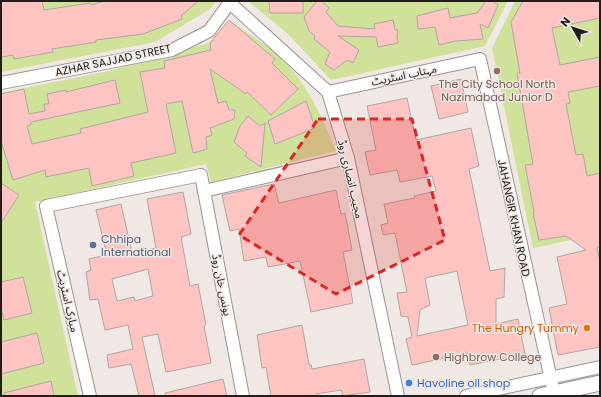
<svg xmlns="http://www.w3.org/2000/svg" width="601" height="397" viewBox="0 0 601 397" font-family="Poppins,'Noto Sans Arabic',sans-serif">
<rect width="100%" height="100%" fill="#f0e8e4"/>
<!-- green -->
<g fill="#d0e199">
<polygon points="1,1 216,1 210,9 155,42 1,72"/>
<polygon points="248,1 508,1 485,46 331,80 288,34"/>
<polygon points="515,1 600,1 600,234 533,248 492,48"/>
<path d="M229,20C245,32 270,46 283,60C308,86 323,118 336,151L211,182L206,164L35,202L78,396H1V93L108,71L209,43Z"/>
</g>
<!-- building -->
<g fill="#fec4c1" stroke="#afa6a6" fill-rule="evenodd">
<polygon points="1,1 42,1 44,10 90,3 91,5 105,1 198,1 181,16 182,19 143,34 96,40 96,42 52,49 53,52 14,59 13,55 1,57"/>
<polygon points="269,1 303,1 303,13 270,13"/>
<polygon points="317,1 321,1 329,8 326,12 338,26 375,29 374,24 393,20 395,30 398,30 397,37 398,43 378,47 376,37 338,36 359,50 353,63 347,60 334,70 325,64 330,52 314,39 315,36 309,31 304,17"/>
<polygon points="486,1 492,1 498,5 488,28 480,24 483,39 455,41 439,45 435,27 418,29 417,16 448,8 450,18 477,13"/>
<polygon points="523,1 600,1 600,18 552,28 560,65 600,57 600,86 568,92 570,103 566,104 576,155 583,154 587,176 600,173 600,247 597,247 600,261 600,347 558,355 549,308 567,304 557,257 586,250 566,236 539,240 533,213 534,212 525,165 533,164 517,73 520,73 511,22"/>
<polygon points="229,20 275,59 272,63 298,89 271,115 247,92 246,94 210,69 218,103 226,101 229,110 235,110 234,119 210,128 212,135 206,137 207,149 193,153 182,101 166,104 176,153 131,163 134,176 92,186 89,168 46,177 45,170 13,180 1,141 1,94 24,89 29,114 45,111 44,104 49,104 47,94 66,90 66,92 115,80 120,103 31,122 31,125 27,126 32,144 81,133 80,129 148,112 140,72 165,68 164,61 211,50 210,43"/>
<polygon points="461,79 468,112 439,119 431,86"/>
<path d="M407,98L416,140L471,128L479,166L469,169L490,271L505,268L504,297L496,299V324L518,319L525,354L470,365L468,353L412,365L406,339L412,337L408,317L401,316L397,293L407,292L395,233L383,235L381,225L388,223L384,204L415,198L414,196L436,191L432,176L400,182L397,170L370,175L365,152L376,150L367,106ZM457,271L468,325L417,336L420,310L430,305L425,278Z"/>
<polygon points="306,101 315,128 275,144 268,121"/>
<polygon points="248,116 260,126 265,123 261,167 245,156 247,153 234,142 240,126"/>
<polygon points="1,183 19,195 1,223"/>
<polygon points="274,184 279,203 336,190 341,214 345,213 352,250 343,252 353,303 311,312 300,261 268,267 266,257 244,261 239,229 230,231 222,195"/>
<path d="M183,192L191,234L181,237L190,286L198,284L206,325L204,326L211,363L166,372L158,334L142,337L155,396H139L131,364L109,368L107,355L133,349L128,325L105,330L98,299L90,300L86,272L91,270L89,259L107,255L96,210L121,204L132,253L156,248L147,199ZM148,269L153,296L135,301L134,297L117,301L112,279Z"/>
<polygon points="23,277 32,313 4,320 1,308 1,282"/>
<polygon points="302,325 309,365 311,365 312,369 364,359 370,392 343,396 341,390 316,394 316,396 271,396 266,367 262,368 257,335"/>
<polygon points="37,333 44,363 1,374 1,342"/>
<polygon points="223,379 227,396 166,396 165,393"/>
<polygon points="51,381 54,396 5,396 4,393"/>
</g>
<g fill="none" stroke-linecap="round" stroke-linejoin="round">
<!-- minor casing -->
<g stroke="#9a938f" stroke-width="14">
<g id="minor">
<polyline points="230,3 328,92 348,158 398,396"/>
<polyline points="1,83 172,50 209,31 231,1"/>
<polyline points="328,92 480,59 554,393"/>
<polyline points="204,191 348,158"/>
<polyline points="90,396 46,206 201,175 243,396"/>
<polyline points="466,396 600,367"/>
</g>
</g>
<!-- major casing -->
<g stroke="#9a938f" stroke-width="17">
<polyline id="major" points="540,396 600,383"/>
</g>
<!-- minor -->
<use href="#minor" stroke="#fff" stroke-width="12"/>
<!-- major -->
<use href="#major" stroke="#fff" stroke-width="15"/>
</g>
<!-- marked area -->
<path fill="#d62828" fill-opacity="0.2" stroke="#d62828" stroke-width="3" stroke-dasharray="8 5" stroke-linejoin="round" d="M318,119H412L445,240L336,294L239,235Z"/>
<!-- markers -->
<g fill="#8d6e63" stroke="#f0e8e4" stroke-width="1.5">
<circle cx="497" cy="71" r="4"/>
<circle cx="436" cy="357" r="4"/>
</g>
<circle fill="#5c6f8a" stroke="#f0e8e4" stroke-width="1.5" cx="93" cy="245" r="4"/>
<circle fill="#e8710a" stroke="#f0e8e4" stroke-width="1.5" cx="587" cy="328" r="4"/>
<circle fill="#3f7fe0" stroke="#f0e8e4" stroke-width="1.5" cx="409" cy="383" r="4"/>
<g text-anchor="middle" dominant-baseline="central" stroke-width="3" stroke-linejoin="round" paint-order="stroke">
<!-- street labels -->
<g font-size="11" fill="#201d1c" stroke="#f0e8e4">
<text transform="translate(113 60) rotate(-12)">AZHAR SAJJAD STREET</text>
<text transform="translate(404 75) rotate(-12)">مہتاب اسٹریٹ</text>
<text transform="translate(351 179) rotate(77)">مجیب انصاری روڈ</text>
<text transform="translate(514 218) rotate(78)">JAHANGIR KHAN ROAD</text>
<text transform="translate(222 285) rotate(79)">یونس خان روڈ</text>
<text transform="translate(68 301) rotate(77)">مبارک اسٹریٹ</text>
</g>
<!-- education labels -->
<g font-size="11" fill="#785e54" stroke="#f0e8e4">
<text x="497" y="84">The City School North<tspan x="497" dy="13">Nazimabad Junior D</tspan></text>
<text x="444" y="357" text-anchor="start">Highbrow College</text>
</g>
<!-- service labels -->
<g font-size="11" fill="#4e5e75" stroke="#f0e8e4" text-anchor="start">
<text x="101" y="239">Chhipa<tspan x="101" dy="13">International</tspan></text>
</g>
<!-- food labels -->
<g font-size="11" fill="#c56008" stroke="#f0e8e4" text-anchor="end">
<text x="579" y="328">The Hungry Tummy</text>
</g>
<!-- shop labels -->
<g font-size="11" fill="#366cbe" stroke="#f0e8e4" text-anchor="start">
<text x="417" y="383">Havoline oil shop</text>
</g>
</g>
<!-- border -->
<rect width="601" height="397" fill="none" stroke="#201d1c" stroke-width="4"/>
<!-- north arrow -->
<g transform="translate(573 28) rotate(309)" stroke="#f0e8e4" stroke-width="3" paint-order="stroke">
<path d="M0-3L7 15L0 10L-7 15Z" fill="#201d1c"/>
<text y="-6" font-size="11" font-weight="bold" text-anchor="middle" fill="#201d1c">N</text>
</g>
</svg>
